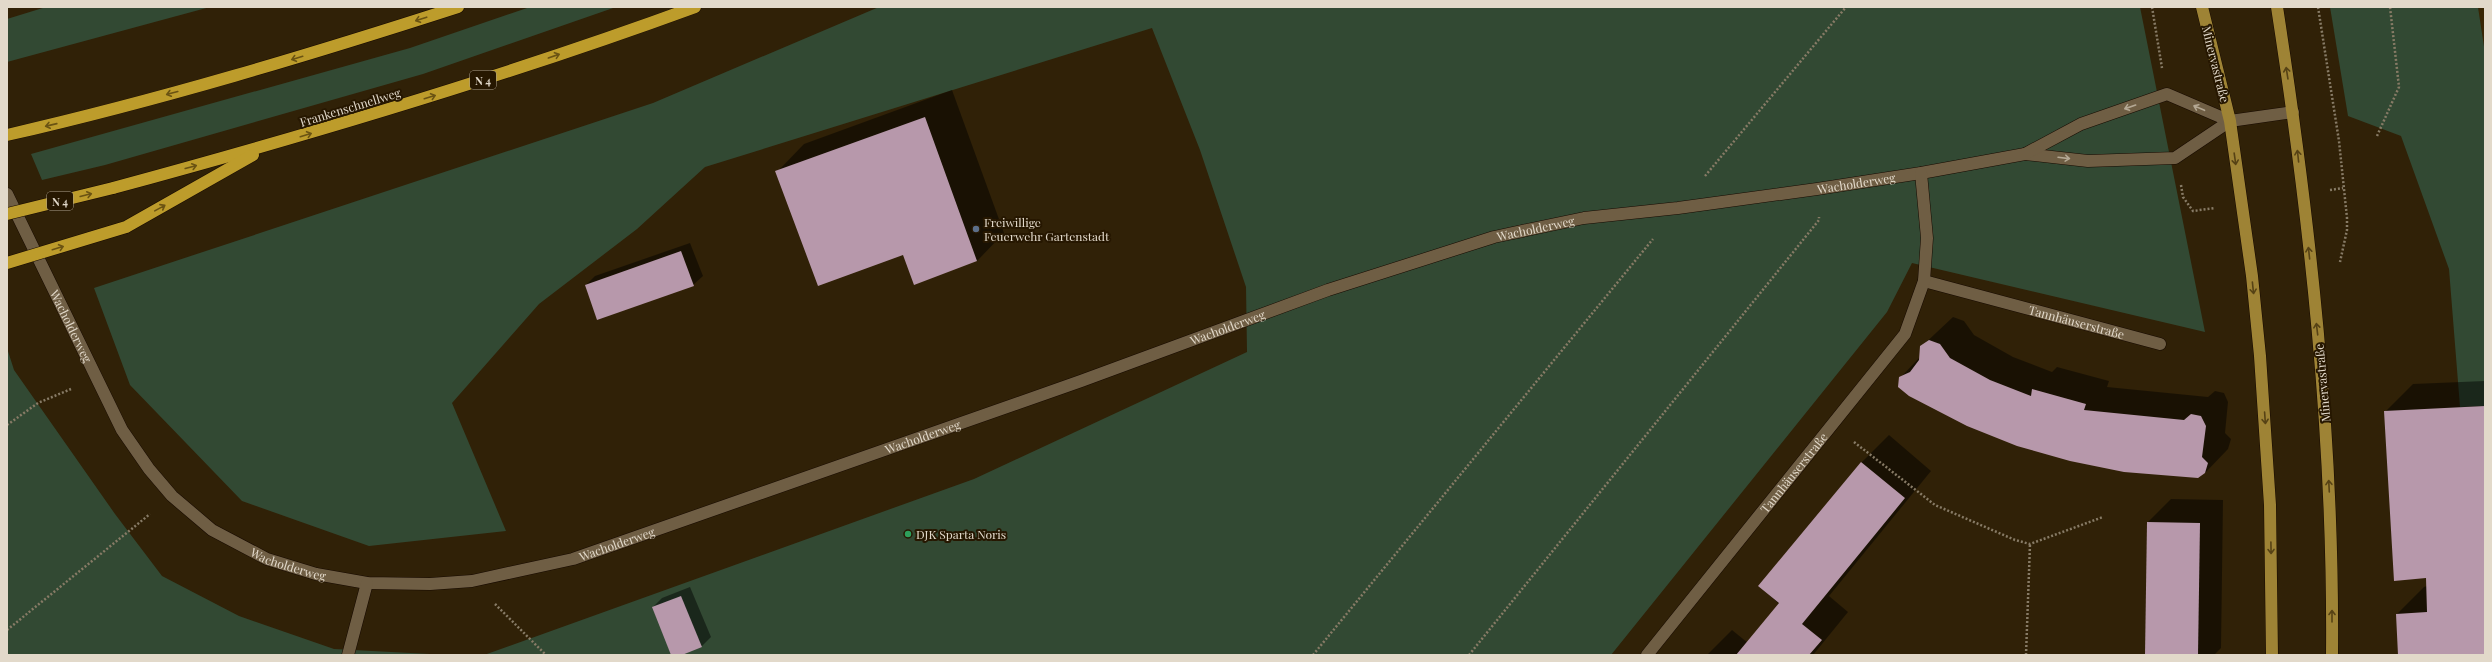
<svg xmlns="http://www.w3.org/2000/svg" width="2492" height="662" viewBox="0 0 2492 662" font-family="'Playfair Display',serif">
<rect width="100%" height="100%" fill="#302107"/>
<!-- built -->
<polygon fill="#392604" points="2478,7 2485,7 2485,53"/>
<!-- green -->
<g fill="#324933">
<polygon points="46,7 210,7 7,62 7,19"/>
<polygon points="530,7 616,7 423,74 105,165 42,180 31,154 410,48"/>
<polygon points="879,7 2140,7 2205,332 1912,263 1887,312 1611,655 484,655 974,479 1247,352 1246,287 1200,150 1152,28 705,167 637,229 539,304 452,403 506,531 369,546 242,501 130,385 94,288 653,103"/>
<polygon points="2330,7 2478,7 2485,53 2485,406 2460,407 2449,269 2401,136 2348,116"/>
<polygon points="7,348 14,370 115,514 162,576 239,616 334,649 449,655 7,655"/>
</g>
<!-- shadow -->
<g fill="#0007">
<polygon points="952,90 1004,233 977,261 903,254 777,172 804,144"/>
<polygon points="690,243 703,276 693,285 586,285 595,276"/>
<polygon points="1953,317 1964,321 1974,335 2013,357 2052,372 2057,367 2109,381 2107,387 2208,397 2215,391 2224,393 2228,402 2225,433 2231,439 2228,449 2205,473 1900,378 1920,357 1921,347"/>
<polygon points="2485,381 2485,655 2399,655 2397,614 2424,587 2427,586 2427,577 2385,412 2413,384"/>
<polygon points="1889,435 1931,471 1829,596 1848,612 1813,655 1707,655 1732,630 1748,643 1779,604 1760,586 1861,463"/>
<polygon points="2171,499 2223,500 2221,648 2214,655 2146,655 2148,522"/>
<polygon points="690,587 711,637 702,646 680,655 672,655 653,607 662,598"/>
</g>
<!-- building -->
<g fill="#b798ab">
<polygon points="925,117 977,261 914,285 903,255 818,286 775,171"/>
<polygon points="681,251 694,286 597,320 585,285"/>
<polygon points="1929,340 1940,344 1950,358 1990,380 2031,396 2032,389 2086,404 2084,410 2184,420 2191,414 2201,416 2206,426 2202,457 2208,463 2205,473 2198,478 2124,472 2070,461 2017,446 1967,426 1909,396 1898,387 1899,377 1910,372 1919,360 1920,346"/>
<polygon points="2485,406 2485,655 2398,655 2396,614 2427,612 2426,578 2394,581 2384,411"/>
<polygon points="1861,462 1905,498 1802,624 1822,640 1809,655 1736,655 1779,603 1758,586"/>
<polygon points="2147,522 2200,523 2198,655 2145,655"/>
<polygon points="681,596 702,647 682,655 671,655 652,607"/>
</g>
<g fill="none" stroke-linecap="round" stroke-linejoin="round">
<!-- minor casing -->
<g stroke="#170a00" stroke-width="13">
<g id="minor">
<polyline points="2025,154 2088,161 2175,158 2230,121 2293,112"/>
<path id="s1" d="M7,194L122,430L149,469L172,496L212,530L267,559L316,574L367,583L430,584L472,581L573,559L1081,381L1328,290L1494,237L1584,218L1678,208L1817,189L1921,173L2025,154L2081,124L2167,94L2230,121"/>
<path id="s2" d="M1924,281L2160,344"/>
<polyline points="348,655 367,583"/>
<path id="s3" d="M1647,655L1905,334L1924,281L1927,238L1921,173"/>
</g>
</g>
<!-- major casing -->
<g stroke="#170a00" stroke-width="13">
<g id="major">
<polyline points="2202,7 2230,121 2252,276 2260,356 2270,505 2272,655"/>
<path d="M2277,7C2310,221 2334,438 2332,655"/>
</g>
</g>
<!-- highway casing -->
<g stroke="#170a00" stroke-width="13">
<g id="highway">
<path d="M7,135C160,100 309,55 458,7"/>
<path d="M113,188C309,135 504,77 695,7"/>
<polyline points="126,227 253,155"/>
</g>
</g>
<!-- path -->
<g stroke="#877b66" stroke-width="2.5" stroke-dasharray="2 2" stroke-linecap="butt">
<polyline points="2152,7 2162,68"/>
<polyline points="2318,7 2339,141 2347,218 2347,230 2340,262"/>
<polyline points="2377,136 2399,87 2390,7"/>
<polyline points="1705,176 1846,7"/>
<polyline points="2181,185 2183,197 2193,211 2215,208"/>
<polyline points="2330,190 2343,188"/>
<polyline points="7,425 38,403 71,389"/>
<polyline points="1854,442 1935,505 2015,540 2030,544 2103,517"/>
<polyline points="495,604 546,655"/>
<polyline points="7,630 150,514"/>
<polyline points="1313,655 1653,239"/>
<polyline points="1469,655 1819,220 1819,217"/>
<polyline points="2026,655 2030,544"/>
</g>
<!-- minor -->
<use href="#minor" stroke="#6f5e44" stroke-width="12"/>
<!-- major -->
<use href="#major" stroke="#9e8335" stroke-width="12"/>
<!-- highway -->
<use href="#highway" stroke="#bd9c2b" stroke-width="12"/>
<!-- highway-bridge casing -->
<g stroke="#170a00" stroke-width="13" stroke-linecap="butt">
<g id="highway-bridge">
<polyline points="7,214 113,188"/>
<polyline points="7,263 126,227"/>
</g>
</g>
<!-- highway-bridge -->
<use href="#highway-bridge" stroke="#bd9c2b" stroke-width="12"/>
</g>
<!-- one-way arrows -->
<defs><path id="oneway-shaft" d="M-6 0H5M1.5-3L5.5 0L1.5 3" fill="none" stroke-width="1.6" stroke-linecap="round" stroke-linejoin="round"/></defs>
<g stroke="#6a5313">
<use href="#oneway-shaft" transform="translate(421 19) rotate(162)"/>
<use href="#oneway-shaft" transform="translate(554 56) rotate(-19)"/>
<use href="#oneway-shaft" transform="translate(297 58) rotate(163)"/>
<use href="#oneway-shaft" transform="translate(172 93) rotate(165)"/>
<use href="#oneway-shaft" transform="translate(430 97) rotate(-17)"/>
<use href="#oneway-shaft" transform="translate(51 125) rotate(167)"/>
<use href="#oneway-shaft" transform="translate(306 135) rotate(-17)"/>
<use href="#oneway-shaft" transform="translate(191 167) rotate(-15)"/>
<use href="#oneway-shaft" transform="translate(86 195) rotate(-14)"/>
<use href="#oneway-shaft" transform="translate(160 208) rotate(-29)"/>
<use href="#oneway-shaft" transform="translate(58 248) rotate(-17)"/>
</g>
<g stroke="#564215">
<use href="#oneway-shaft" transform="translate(2287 73) rotate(-99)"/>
<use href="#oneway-shaft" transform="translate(2298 156) rotate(-96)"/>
<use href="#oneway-shaft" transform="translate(2235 159) rotate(82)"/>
<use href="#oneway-shaft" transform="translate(2309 253) rotate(-96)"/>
<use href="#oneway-shaft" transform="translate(2253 288) rotate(84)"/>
<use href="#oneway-shaft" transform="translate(2317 329) rotate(-97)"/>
<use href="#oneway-shaft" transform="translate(2265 418) rotate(86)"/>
<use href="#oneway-shaft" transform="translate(2329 486) rotate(-93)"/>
<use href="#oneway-shaft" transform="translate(2271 548) rotate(89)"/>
<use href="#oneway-shaft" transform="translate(2332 616) rotate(-90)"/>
</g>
<g stroke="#b4a894">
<use href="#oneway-shaft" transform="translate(2130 107) rotate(161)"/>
<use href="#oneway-shaft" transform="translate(2199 108) rotate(-157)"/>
<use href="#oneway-shaft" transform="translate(2064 158) rotate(7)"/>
</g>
<!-- markers -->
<circle fill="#5c6f8a" stroke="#261700" stroke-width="1.5" cx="976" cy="229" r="4"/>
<circle fill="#2e9e5b" stroke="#261700" stroke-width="1.5" cx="908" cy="534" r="4"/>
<g text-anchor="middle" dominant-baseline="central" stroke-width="4" stroke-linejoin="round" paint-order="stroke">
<!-- shield labels -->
<g fill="#261700" stroke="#aa9f8d" stroke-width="1">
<rect x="470" y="71" width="26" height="18" rx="3"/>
<rect x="47" y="192" width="26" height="18" rx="3"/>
</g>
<g font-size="11" font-weight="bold" fill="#e2d9ca">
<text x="483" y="80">N 4</text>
<text x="60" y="201">N 4</text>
</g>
<!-- street labels -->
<g font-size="12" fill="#e2d9ca" stroke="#261700">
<text transform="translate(2216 64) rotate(76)">Minervastraße</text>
<text transform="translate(350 107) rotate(-17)">Frankenschnellweg</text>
<text stroke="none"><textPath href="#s1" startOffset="2114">Wacholderweg</textPath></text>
<text stroke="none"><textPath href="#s1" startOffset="1790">Wacholderweg</textPath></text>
<text stroke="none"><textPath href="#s2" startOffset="158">Tannhäuserstraße</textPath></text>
<text stroke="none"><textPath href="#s1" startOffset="147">Wacholderweg</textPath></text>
<text stroke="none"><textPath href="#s1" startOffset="1466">Wacholderweg</textPath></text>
<text transform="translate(2322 383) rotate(-95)">Minervastraße</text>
<text stroke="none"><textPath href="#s1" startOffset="1142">Wacholderweg</textPath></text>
<text stroke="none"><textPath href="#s3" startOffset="234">Tannhäuserstraße</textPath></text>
<text stroke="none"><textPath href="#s1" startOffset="818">Wacholderweg</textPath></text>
<text stroke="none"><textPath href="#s1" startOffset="482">Wacholderweg</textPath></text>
</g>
<!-- poi labels -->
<g font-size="12" fill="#e2d9ca" stroke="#261700" text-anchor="start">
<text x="984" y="222">Freiwillige<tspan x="984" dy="14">Feuerwehr Gartenstadt</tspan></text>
<text x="916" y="534">DJK Sparta Noris</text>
</g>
</g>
<!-- border -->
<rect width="2492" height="662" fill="none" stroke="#e2d9ca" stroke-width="16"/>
</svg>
